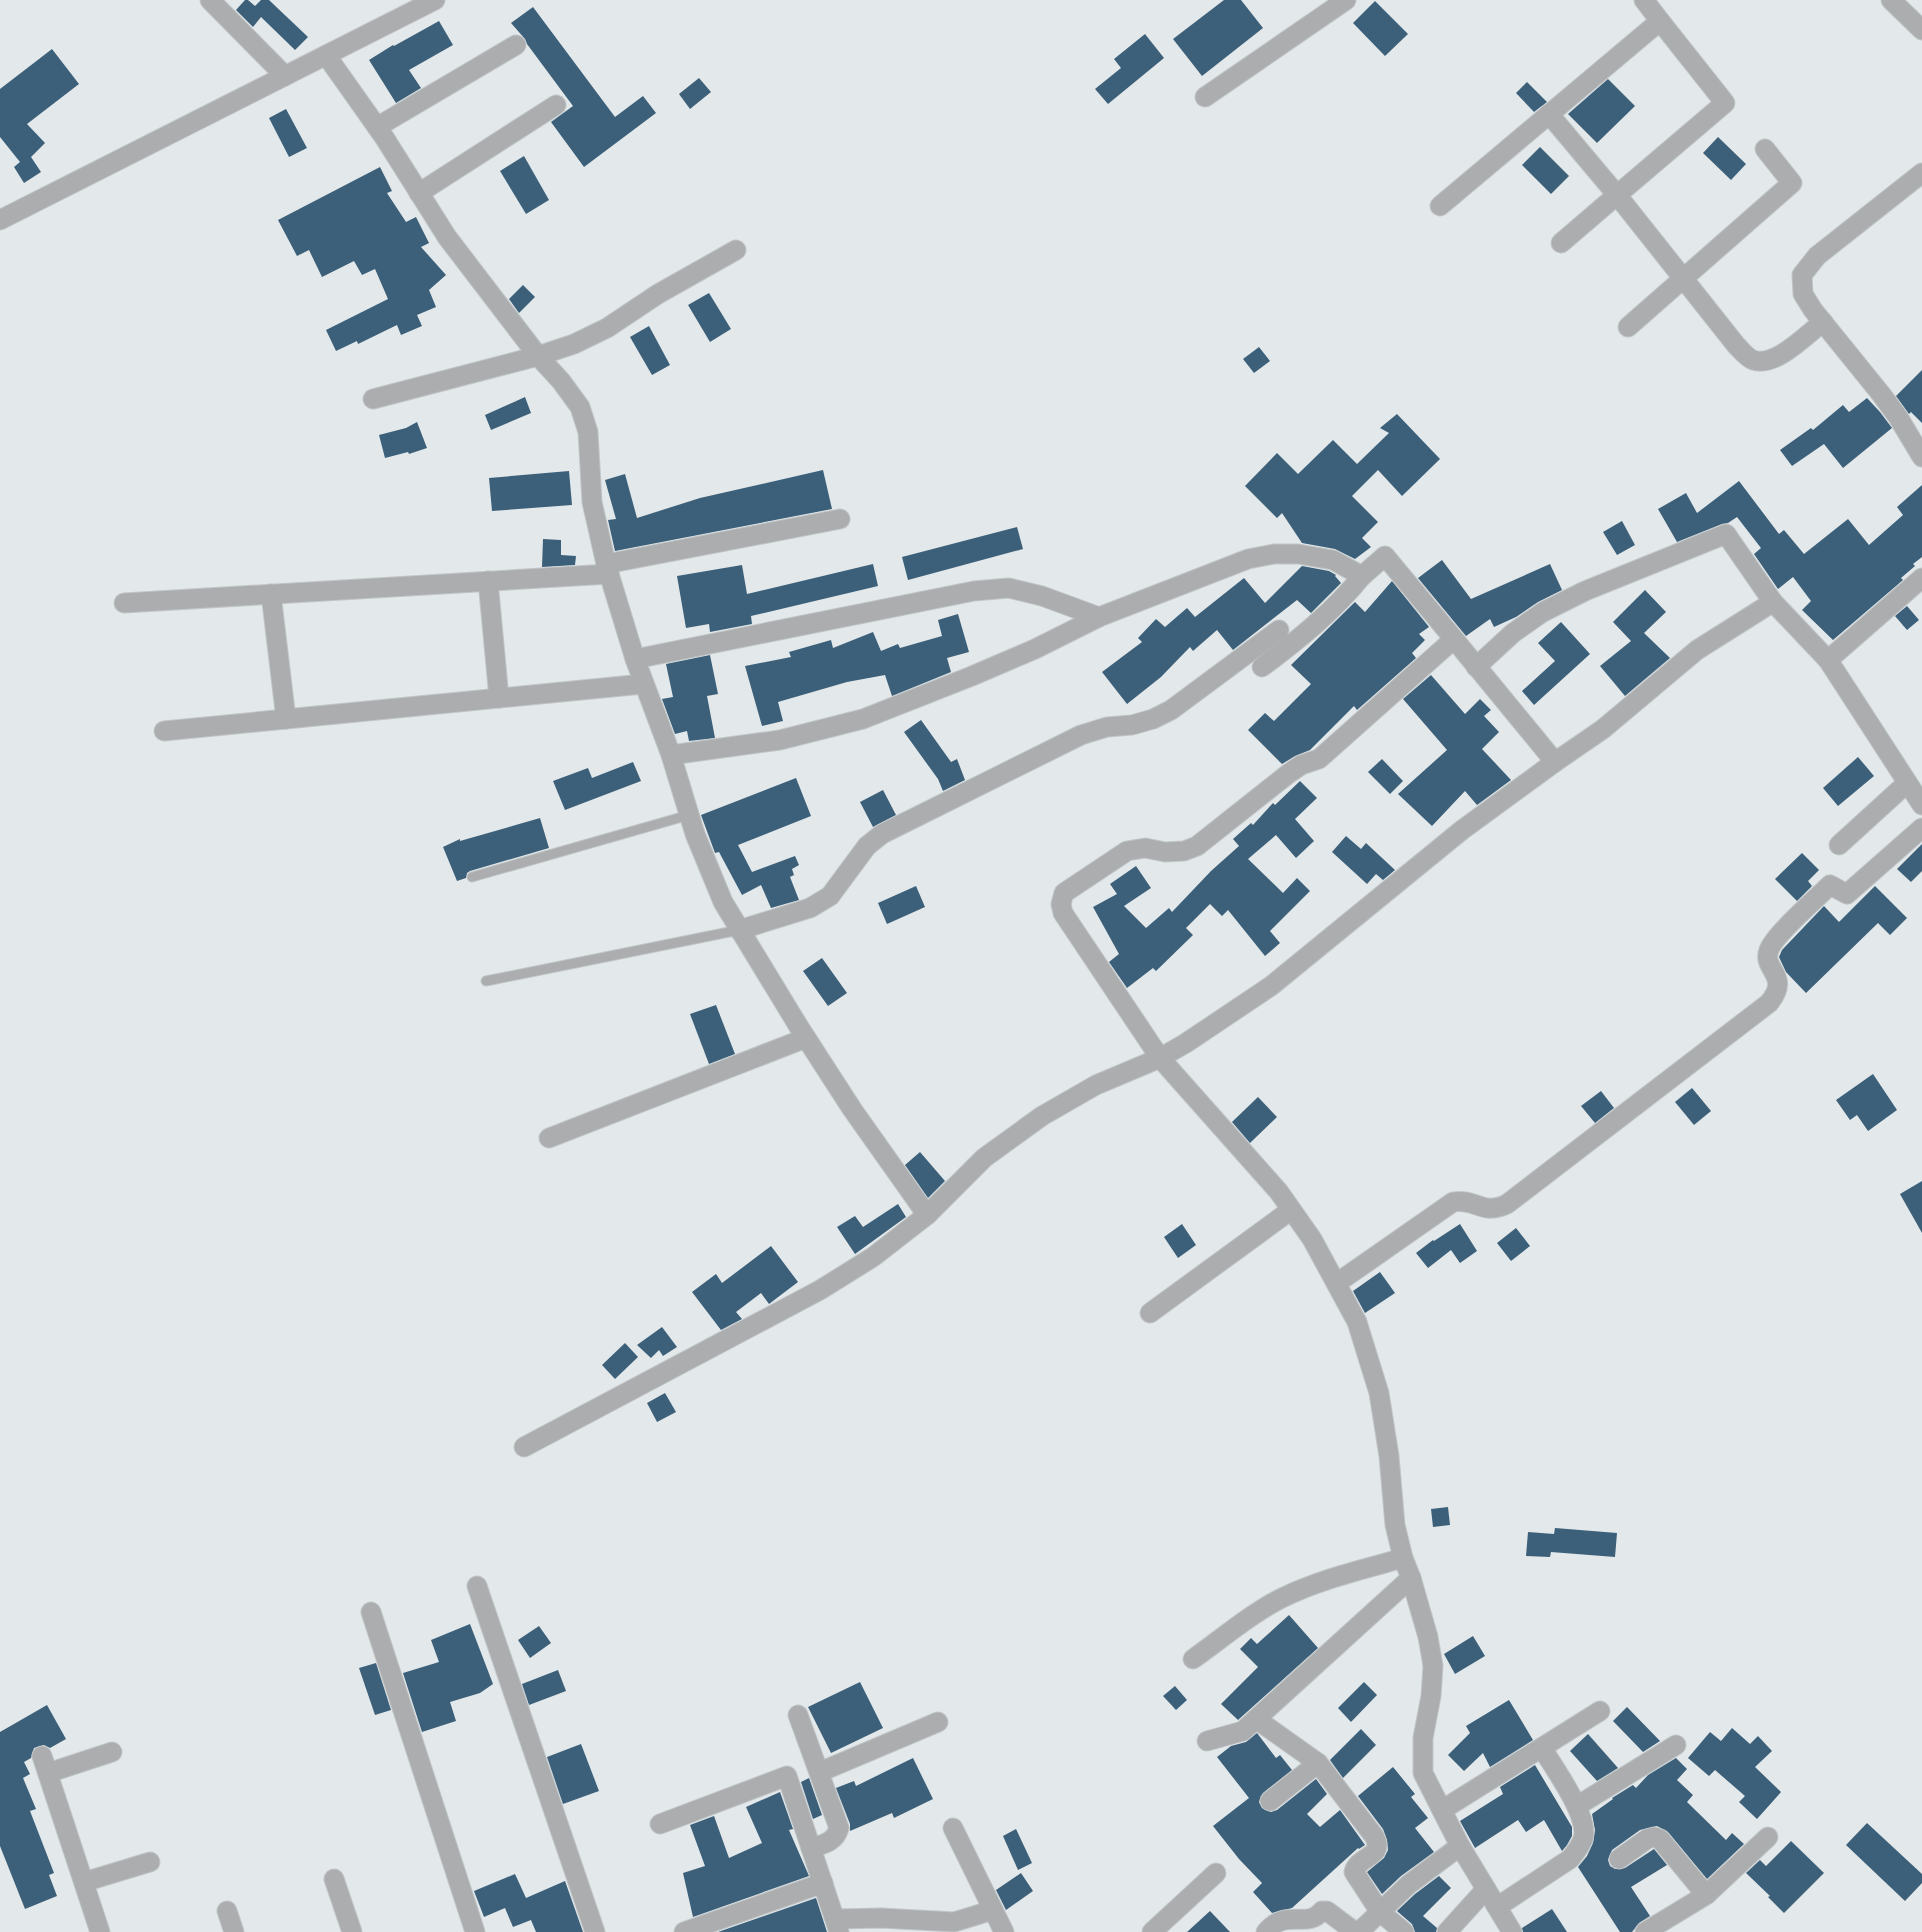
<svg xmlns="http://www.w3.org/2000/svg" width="1922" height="1932" viewBox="0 0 1922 1932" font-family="'PT Sans Narrow',sans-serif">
<rect width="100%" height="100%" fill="#e3e8eb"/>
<!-- building -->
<g fill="#3c6079">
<polygon points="245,0 248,0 255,6 261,0 269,0 308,37 295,50 261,17 253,27 236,10"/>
<polygon points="1224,0 1241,0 1263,28 1202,76 1173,39"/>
<polygon points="1375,1 1408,34 1385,56 1353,23"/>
<polygon points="533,7 615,117 643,96 656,113 584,167 551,122 573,106 527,44 525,39 511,23"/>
<polygon points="439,21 453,45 409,70 421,88 396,103 369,60 393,45 394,46"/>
<polygon points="1145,34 1164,58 1108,104 1095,89 1121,68 1114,59"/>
<polygon points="52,49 79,84 27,124 45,143 31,157 41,172 24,183 14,167 20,162 0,137 0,89"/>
<polygon points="699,78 711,92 690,109 679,94"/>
<polygon points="1608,79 1635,106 1597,143 1568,114"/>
<polygon points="1527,82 1547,102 1534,112 1516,93"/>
<polygon points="286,109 307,148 289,157 269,118"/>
<polygon points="1718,137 1746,164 1731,180 1703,153"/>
<polygon points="1540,147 1569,176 1551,194 1522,165"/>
<polygon points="524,156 549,200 526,214 500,171"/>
<polygon points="380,167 392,191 387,193 406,222 416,217 429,243 421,247 446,275 429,290 436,307 417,315 422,326 401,335 397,325 358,344 357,341 336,351 326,330 388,299 375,269 362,275 354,261 322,277 309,250 297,256 278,220"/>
<polygon points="523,285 535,297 519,313 509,299"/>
<polygon points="709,293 731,329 710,342 688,305"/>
<polygon points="649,326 670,365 652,375 630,337"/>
<polygon points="1259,347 1270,361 1254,373 1243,359"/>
<polygon points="1922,370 1922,423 1911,412 1909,414 1896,396"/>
<polygon points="525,397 531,413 491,430 485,415"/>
<polygon points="1867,398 1880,412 1892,428 1843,468 1824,444 1792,466 1780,450 1811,428 1813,430 1843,405 1849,412"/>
<polygon points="1397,414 1440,459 1402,496 1378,470 1352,496 1378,522 1362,538 1371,547 1355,559 1335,549 1302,543 1282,513 1277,518 1245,486 1277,453 1298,474 1333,440 1357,464 1389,433 1380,428"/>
<polygon points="417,422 427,448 409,454 408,452 385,458 379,435 406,428"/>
<polygon points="823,470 832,509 615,551 608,520 616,519 605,480 625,474 637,518 700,498"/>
<polygon points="569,471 572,505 492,511 489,478"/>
<polygon points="1739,481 1779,534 1784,530 1804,554 1848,519 1869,545 1903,515 1897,507 1922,485 1922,557 1913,564 1915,566 1901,578 1903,580 1833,640 1802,610 1811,601 1793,577 1778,589 1754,554 1761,548 1737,517 1728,523 1722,524 1677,542 1658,509 1686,493 1697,513"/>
<polygon points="1622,521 1635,545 1617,555 1603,532"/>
<polygon points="1017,527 1023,549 908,580 902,557"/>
<polygon points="543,539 561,540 561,555 576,556 575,565 542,567"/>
<polygon points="1442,560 1471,599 1550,564 1562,590 1538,602 1516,617 1494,627 1490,619 1466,636 1418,578"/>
<polygon points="873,564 878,586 751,616 752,624 710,632 709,624 686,628 677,576 742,565 747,594"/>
<polygon points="1302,566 1329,571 1336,575 1335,576 1341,583 1311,613 1297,600 1233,650 1217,630 1193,651 1190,647 1161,677 1127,704 1102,672 1142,642 1138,638 1156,619 1165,627 1187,608 1195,617 1244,578 1265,603"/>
<polygon points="1392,581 1429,627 1419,634 1425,640 1412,653 1416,658 1357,710 1354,706 1310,750 1295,756 1282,764 1248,730 1265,713 1274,721 1311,684 1291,665 1355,602 1365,612"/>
<polygon points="1645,590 1666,612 1644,633 1670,658 1625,696 1600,666 1631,641 1613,622"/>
<polygon points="1907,606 1919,620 1907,630 1895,616"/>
<polygon points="958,614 969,652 947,658 951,672 892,696 885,675 847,682 778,702 783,721 762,726 745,666 791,657 789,652 831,640 833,648 873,632 881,651 898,644 900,648 942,636 938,620"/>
<polygon points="1561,622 1590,654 1534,705 1522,691 1555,661 1538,643"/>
<polygon points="710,655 718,694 707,696 715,738 689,741 687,731 675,734 662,699 673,697 666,664"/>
<polygon points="1431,675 1465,714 1480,699 1491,710 1484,716 1499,732 1482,749 1511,780 1477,805 1465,791 1432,826 1398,794 1447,750 1403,699"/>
<polygon points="921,720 951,762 957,759 965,780 943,791 938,779 904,732"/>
<polygon points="1858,757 1874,776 1838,806 1823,788"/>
<polygon points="1382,759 1403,781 1390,794 1368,772"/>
<polygon points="633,762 641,781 565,810 553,781 588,768 592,778"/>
<polygon points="796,778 811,816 738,845 752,872 795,856 799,865 792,869 794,875 790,877 799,900 771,908 761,885 742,895 719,852 715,853 701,815"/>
<polygon points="1300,781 1317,798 1295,819 1314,841 1296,858 1276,835 1248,859 1283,893 1297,878 1310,891 1270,931 1280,943 1265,956 1228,910 1222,916 1210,904 1186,928 1193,935 1156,971 1153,968 1127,988 1109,962 1119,954 1093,907 1117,894 1110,884 1136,866 1151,888 1124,906 1146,928 1169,908 1172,912 1211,871 1239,846 1233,839 1251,823 1253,825 1273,803 1275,805"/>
<polygon points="883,790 896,815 873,827 860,802"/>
<polygon points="540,818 549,848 470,871 467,873 466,878 457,881 443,847 460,839 460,841"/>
<polygon points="1346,836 1361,849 1366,843 1395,870 1383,880 1376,874 1367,884 1332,852"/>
<polygon points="1922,844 1922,871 1911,882 1897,869"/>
<polygon points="1802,853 1819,870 1808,881 1812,886 1797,901 1775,879"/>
<polygon points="916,886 925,907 887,924 878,903"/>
<polygon points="1875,886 1907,918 1890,935 1878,923 1806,993 1786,972 1779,957 1782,950 1824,906 1839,922"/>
<polygon points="822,958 847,993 828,1006 803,971"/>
<polygon points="716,1005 735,1054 709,1064 690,1014"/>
<polygon points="1873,1074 1897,1110 1868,1131 1857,1115 1850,1120 1836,1100"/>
<polygon points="1692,1088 1711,1111 1694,1125 1675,1102"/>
<polygon points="1601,1091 1614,1108 1595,1123 1581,1106"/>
<polygon points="1258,1097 1277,1117 1250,1143 1232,1122"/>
<polygon points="920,1152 945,1181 928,1198 905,1165"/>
<polygon points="1922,1181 1922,1233 1900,1194"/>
<polygon points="898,1204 906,1217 855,1254 837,1227 855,1216 863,1227"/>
<polygon points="1182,1224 1196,1245 1178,1258 1164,1237"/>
<polygon points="1460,1224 1477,1251 1460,1263 1451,1250 1428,1268 1416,1253 1433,1240 1434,1241"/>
<polygon points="1516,1228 1530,1246 1511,1261 1497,1243"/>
<polygon points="771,1246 798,1282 769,1304 761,1293 736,1312 742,1319 721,1330 692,1292 716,1274 722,1283"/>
<polygon points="1380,1272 1395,1293 1365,1313 1353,1291"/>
<polygon points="662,1327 677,1347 663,1356 659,1350 651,1358 637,1345"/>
<polygon points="625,1343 638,1357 615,1379 602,1365"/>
<polygon points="665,1393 676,1412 657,1422 647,1403"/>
<polygon points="1448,1507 1450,1525 1433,1527 1431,1509"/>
<polygon points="1555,1528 1617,1533 1615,1557 1551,1552 1550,1557 1526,1556 1528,1532 1554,1534"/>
<polygon points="1289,1615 1318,1648 1238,1720 1221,1704 1258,1667 1240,1649 1251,1638 1257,1644"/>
<polygon points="470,1624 493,1684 480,1693 450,1702 456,1721 422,1732 403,1673 439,1662 431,1640"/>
<polygon points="539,1626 551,1643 530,1658 518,1640"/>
<polygon points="1473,1636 1485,1656 1455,1674 1444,1654"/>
<polygon points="376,1663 391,1710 375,1715 359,1668"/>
<polygon points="558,1670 566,1691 529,1705 522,1684"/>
<polygon points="860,1682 883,1728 831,1753 808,1707"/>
<polygon points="1364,1682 1377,1695 1351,1722 1338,1708"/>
<polygon points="1175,1686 1187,1700 1176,1710 1163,1696"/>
<polygon points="1509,1700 1533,1740 1490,1767 1483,1753 1464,1771 1448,1755 1470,1733 1466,1726"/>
<polygon points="47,1705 66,1739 50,1748 44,1745 34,1748 31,1758 24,1762 30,1774 23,1778 36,1809 30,1811 54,1873 49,1875 57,1896 25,1909 0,1846 0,1732"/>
<polygon points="1627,1707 1660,1741 1643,1752 1613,1721"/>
<polygon points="1732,1728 1750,1744 1758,1736 1772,1751 1755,1767 1781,1792 1757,1819 1739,1802 1745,1796 1715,1770 1709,1776 1688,1758 1710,1732 1721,1741"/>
<polygon points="1361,1729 1376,1745 1343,1778 1330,1760"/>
<polygon points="1257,1733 1276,1758 1280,1755 1292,1770 1263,1793 1259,1802 1262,1808 1271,1812 1277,1810 1316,1779 1327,1794 1307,1814 1320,1827 1340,1810 1365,1845 1359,1849 1358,1848 1292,1908 1272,1913 1253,1892 1262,1883 1239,1859 1213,1826 1249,1798 1217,1757 1231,1746 1246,1742"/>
<polygon points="1588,1734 1618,1768 1597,1781 1570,1751"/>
<polygon points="581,1744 599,1791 563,1804 547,1757"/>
<polygon points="913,1758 933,1799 894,1818 892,1813 850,1831 850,1824 836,1788 854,1781 856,1786"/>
<polygon points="1676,1758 1687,1769 1677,1780 1693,1795 1687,1802 1726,1840 1732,1833 1744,1844 1707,1879 1668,1832 1657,1826 1640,1830 1612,1850 1608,1860 1610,1866 1615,1869 1625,1868 1654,1849 1667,1865 1631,1887 1650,1916 1639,1923 1632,1932 1620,1932 1578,1867 1587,1856 1593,1843 1595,1830 1592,1814 1613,1799 1612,1798 1633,1785 1636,1788 1648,1775"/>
<polygon points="1535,1765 1572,1827 1572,1836 1567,1845 1562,1851 1544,1820 1526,1832 1518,1820 1475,1848 1460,1821 1503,1794 1500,1787"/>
<polygon points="1393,1767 1415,1794 1411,1797 1428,1818 1415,1828 1434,1852 1401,1876 1382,1894 1367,1872 1384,1858 1388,1850 1387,1840 1383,1829 1358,1796"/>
<polygon points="809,1778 822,1815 813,1819 801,1782"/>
<polygon points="780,1792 793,1829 789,1830 809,1876 693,1917 683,1873 705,1866 690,1825 714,1816 729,1858 762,1843 746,1807"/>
<polygon points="1867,1823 1922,1874 1922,1883 1905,1901 1846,1845"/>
<polygon points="1016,1829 1032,1863 1018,1870 1003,1836"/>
<polygon points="1791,1841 1824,1873 1784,1913 1768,1897 1770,1896 1746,1873 1760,1860 1766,1866"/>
<polygon points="1021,1873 1033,1891 1006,1910 996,1890"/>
<polygon points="515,1874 526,1898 565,1881 583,1932 536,1932 531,1920 513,1927 505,1908 484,1917 474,1891"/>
<polygon points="1439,1876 1451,1888 1423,1916 1437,1928 1436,1932 1415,1932 1412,1924 1397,1911 1415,1894"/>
<polygon points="816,1898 827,1932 718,1932"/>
<polygon points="1552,1909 1567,1932 1523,1932 1522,1928"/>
<polygon points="1210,1911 1230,1932 1187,1932"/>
</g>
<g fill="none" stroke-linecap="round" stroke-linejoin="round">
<!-- lane casing -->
<g stroke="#c1c6c8" stroke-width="11">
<g id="lane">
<polyline points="472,877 689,815"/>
<polyline points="486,981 739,930"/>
</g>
</g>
<!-- street casing -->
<g stroke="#c1c6c8" stroke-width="21">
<g id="street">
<polyline points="210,0 285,76"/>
<polyline points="1891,0 1922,30"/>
<polyline points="326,55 384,137 447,237 538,356 561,381 580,407 588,432 592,502 606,564 635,659 671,755 695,834 723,902 799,1027 852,1109 927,1215 984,1158 1042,1116 1096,1085 1160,1058 1186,1043 1271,986 1462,830 1555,762 1454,639 1319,759 1301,765 1288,774 1197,846 1184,851 1165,852 1145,848 1127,851 1064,893 1061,904 1063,913 1160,1058 1279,1192 1312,1239 1357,1322 1379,1393 1389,1456 1395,1525 1403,1558 1411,1578 1428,1637 1433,1666 1431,1696 1423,1738 1423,1773 1460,1846 1512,1932"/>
<polyline points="1205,97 1346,0"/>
<polyline points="1549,114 1617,195 1725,103 1660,21"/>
<polyline points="377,127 516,45"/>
<polyline points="1922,173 1817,256 1802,275 1803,294 1813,310 1881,394 1898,417 1922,457"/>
<polyline points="419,193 556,105"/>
<polyline points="1440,206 1660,21 1644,0"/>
<polyline points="0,220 435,0"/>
<path d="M1561,243L1617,195L1736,345C1741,350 1747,358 1753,360C1775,368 1806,335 1823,322"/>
<polyline points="1628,327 1792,183 1765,149"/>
<polyline points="373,399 538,356 574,344 607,328 658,294 736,250"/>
<polyline points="606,564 840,519"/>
<polyline points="1922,578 1828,660 1922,805"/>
<polyline points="488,581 499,698"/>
<polyline points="271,594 286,719"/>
<polyline points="1773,602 1828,660"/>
<polyline points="124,603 609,574"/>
<polyline points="635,659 974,591 1009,588 1042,596 1099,617"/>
<path d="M1262,667C1299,639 1333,612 1362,576"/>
<polyline points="1476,667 1513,633 1543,612 1585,591 1726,534 1773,602 1697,650 1603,729 1555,762"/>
<polyline points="164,731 643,684"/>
<polyline points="671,755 780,740 863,719 972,676 1035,649 1099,617 1248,559 1274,554 1298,554 1333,560 1362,576 1385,556 1454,639"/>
<polyline points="1839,845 1907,783"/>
<polyline points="739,930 810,908 830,896 867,846 882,834 1081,735 1107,727 1132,725 1153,719 1171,710 1279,630"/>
<polyline points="549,1138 806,1038"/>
<path d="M1337,1283L1453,1202C1476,1198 1482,1216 1507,1204L1769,1003C1792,975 1761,970 1769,950C1774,935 1817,898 1830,885L1847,894L1922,828"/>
<polyline points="1150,1313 1291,1210"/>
<polyline points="524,1447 820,1290 873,1257 927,1215"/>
<polyline points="477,1586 595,1932"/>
<polyline points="371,1612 475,1932"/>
<path d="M1193,1659C1220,1640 1253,1612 1282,1598C1320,1579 1362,1570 1403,1558"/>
<path d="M798,1715L839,1828C835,1842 824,1844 811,1848"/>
<polyline points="1207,1741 1243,1731 1256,1719"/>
<polyline points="42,1756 100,1932"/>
<polyline points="820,1772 938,1722"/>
<polyline points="48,1773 112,1752"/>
<polyline points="1270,1801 1318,1763"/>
<polyline points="1577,1806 1676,1745"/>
<polyline points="1442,1810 1600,1711"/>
<polyline points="660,1824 787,1776 839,1932"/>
<polyline points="953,1828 1004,1932"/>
<polyline points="1619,1859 1647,1839 1654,1837 1660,1839 1706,1895"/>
<polyline points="334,1879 352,1932"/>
<polyline points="84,1882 150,1862"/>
<path d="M1497,1907L1570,1859C1575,1853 1580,1847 1583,1839C1590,1817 1554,1768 1542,1748"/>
<polyline points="227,1911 234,1932"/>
<polyline points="835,1919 881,1918 954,1922 993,1910"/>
<polyline points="684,1932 823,1883"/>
<polyline points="1152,1932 1216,1873"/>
<path d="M1266,1932C1287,1907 1306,1930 1322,1911H1327L1355,1932"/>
<polyline points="1359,1932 1408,1885 1460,1846"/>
<path d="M1404,1932L1380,1912L1354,1872C1358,1855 1386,1858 1374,1836L1318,1763L1256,1719L1411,1578"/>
<polyline points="1447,1932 1486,1889"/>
<polyline points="1645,1932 1706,1895 1768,1837"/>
</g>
</g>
<!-- lane -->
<use href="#lane" stroke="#abadae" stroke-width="9"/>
<!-- street -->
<use href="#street" stroke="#abadae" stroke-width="19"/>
</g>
</svg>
